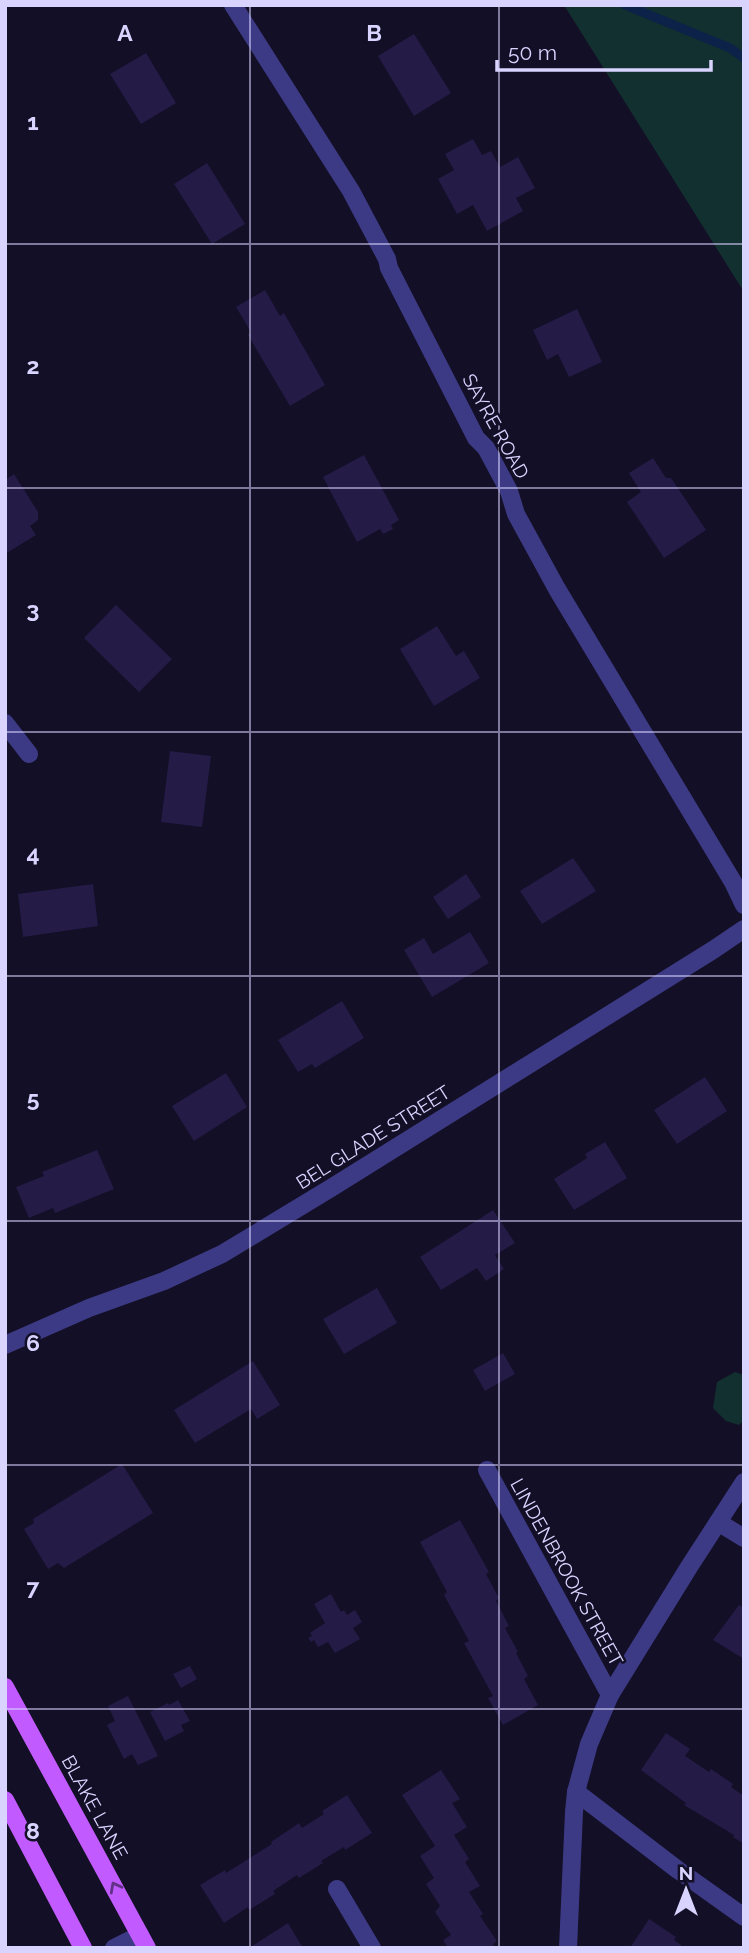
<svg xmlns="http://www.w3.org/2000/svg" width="749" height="1953" viewBox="0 0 749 1953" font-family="Raleway,sans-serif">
<rect width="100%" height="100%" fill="#130f26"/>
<!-- green -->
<g fill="#12302f">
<polygon points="564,5 744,5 744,292"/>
<polygon points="735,1372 744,1375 744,1420 739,1425 726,1421 713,1408 717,1382"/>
</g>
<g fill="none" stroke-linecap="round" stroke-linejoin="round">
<!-- stream -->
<polyline stroke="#0c2248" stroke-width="9" points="625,5 730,48 744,58"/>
</g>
<!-- building -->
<g fill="#241b47">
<polygon points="414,34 451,93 414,116 378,56"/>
<polygon points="146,53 176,103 141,124 110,74"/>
<polygon points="473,139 482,155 491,151 500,167 518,157 535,188 516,198 523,211 487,231 473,205 457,214 438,179 454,170 445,154"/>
<polygon points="207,163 245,224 212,244 174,184"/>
<polygon points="265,290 280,316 284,313 325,385 290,406 248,335 251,332 236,307"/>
<polygon points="577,309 602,362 569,377 558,354 547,360 533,330"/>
<polygon points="364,455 399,520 391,525 393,529 383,534 380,529 357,542 323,477"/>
<polygon points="653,458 666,478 671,478 706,530 664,558 627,502 641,492 629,473"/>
<polygon points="14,474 38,512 38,520 30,526 36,535 5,554 5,480"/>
<polygon points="116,605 172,659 139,692 84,638"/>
<polygon points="437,626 456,656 464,651 480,678 434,706 400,649"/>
<polygon points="170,751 211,756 202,827 161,822"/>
<polygon points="573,858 596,891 542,924 520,891"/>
<polygon points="466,874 481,897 448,919 433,897"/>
<polygon points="93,884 98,926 23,937 18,894"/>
<polygon points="470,932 489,963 432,997 404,950 424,938 433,954"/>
<polygon points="342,1001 364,1038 315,1068 312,1064 298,1072 278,1040"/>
<polygon points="226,1073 247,1107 194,1141 172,1106"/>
<polygon points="705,1077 727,1111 677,1144 654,1110"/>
<polygon points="605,1142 627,1178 574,1210 554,1179 587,1158 585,1154"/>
<polygon points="97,1150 114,1189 55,1213 53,1208 29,1218 16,1187 44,1176 42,1172"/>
<polygon points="493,1210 515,1243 495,1255 504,1269 486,1281 477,1268 441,1290 420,1257"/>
<polygon points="377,1288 397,1323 344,1354 323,1319"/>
<polygon points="503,1353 515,1374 485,1391 473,1370"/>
<polygon points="253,1361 280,1405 257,1419 251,1409 195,1443 174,1410"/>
<polygon points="122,1464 153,1513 64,1568 58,1563 48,1569 24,1529 34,1523 33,1519"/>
<polygon points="460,1520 489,1572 486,1574 499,1598 496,1601 509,1626 505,1628 518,1652 516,1653 528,1676 524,1679 538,1705 503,1725 488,1698 493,1696 464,1643 469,1641 444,1595 447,1592 420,1542"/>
<polygon points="331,1594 341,1612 344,1610 347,1615 355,1610 362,1622 353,1628 360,1639 335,1653 328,1642 318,1647 314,1640 311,1642 308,1638 312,1636 310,1633 325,1623 314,1604"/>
<polygon points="739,1605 744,1608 744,1659 713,1640"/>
<polygon points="190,1666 197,1679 181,1688 173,1674"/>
<polygon points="128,1696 158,1756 138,1765 132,1754 124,1759 107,1725 115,1721 108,1706"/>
<polygon points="178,1700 190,1721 181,1725 184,1731 165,1741 150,1712 168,1703 169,1705"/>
<polygon points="666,1733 690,1749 685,1756 709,1772 711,1769 733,1784 731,1787 744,1796 744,1844 733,1837 734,1835 684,1805 686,1803 641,1770"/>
<polygon points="441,1770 460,1799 452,1803 467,1827 454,1835 469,1859 465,1862 480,1886 469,1892 483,1914 480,1916 497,1941 493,1944 495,1948 448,1948 443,1940 451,1935 435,1912 440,1906 426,1884 434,1878 420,1856 435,1846 402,1795"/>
<polygon points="347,1795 372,1833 345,1850 344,1847 321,1861 323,1863 299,1878 297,1875 273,1891 275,1894 249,1910 248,1907 224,1923 200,1885 225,1870 226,1873 272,1844 271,1842 299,1823 302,1828 324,1814 322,1811"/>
<polygon points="649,1919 676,1937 674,1940 685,1948 630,1948"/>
<polygon points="288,1923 303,1948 249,1948"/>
</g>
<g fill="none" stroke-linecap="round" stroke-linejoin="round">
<!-- minor -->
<g stroke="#3d3a85" stroke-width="18">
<polyline points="233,5 351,191 387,259 389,268 476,438 486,448 509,491 516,514 557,589 733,882 744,905"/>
<polyline points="5,723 29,754"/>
<polyline points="5,1345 89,1308 164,1281 222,1254 331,1188 713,950 744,929"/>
<polyline points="487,1470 610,1695"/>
<polyline points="718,1522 744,1538"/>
<polyline points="576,1792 678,1870 744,1917"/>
<polyline points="337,1889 372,1948"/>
<polyline points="114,1948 140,1935"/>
<polyline points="568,1948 574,1812 576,1792 589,1744 610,1695 689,1567 744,1482"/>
</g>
<!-- major -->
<g stroke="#c25bff" stroke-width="18">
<polyline points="5,1687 147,1948"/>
<polyline points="5,1800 83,1948"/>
</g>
</g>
<!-- one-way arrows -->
<defs><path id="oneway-chevron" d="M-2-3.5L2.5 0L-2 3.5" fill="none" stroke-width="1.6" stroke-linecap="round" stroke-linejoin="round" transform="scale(1.75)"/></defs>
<use stroke="#623188" href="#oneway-chevron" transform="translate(115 1887) rotate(-118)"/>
<!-- grid -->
<path fill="none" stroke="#d9d4ff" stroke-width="2" stroke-opacity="0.55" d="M250,5V1948M499,5V1948M5,244H744M5,488H744M5,732H744M5,976H744M5,1221H744M5,1465H744M5,1709H744"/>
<g text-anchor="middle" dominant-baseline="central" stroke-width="5" stroke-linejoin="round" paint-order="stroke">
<!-- street labels -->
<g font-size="19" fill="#d9d4ff" stroke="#130f26">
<text transform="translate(496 426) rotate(61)">SAYRE ROAD</text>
<text transform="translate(373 1137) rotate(-32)">BEL GLADE STREET</text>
<text transform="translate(567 1572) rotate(61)">LINDENBROOK STREET</text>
<text transform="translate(95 1807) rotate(61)">BLAKE LANE</text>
</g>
</g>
<g font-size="23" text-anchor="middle" font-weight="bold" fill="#d9d4ff" stroke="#130f26" stroke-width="5" stroke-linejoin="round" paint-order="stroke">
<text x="125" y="41">A</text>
<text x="374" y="41">B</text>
<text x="33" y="130">1</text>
<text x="33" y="374">2</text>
<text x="33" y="618">3</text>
<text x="33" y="862">4</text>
<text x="33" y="1107">5</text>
<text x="33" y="1351">6</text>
<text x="33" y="1595">7</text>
<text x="33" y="1839">8</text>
</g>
<!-- border -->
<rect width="749" height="1953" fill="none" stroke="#d9d4ff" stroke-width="14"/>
<!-- north arrow -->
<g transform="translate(686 1890)" stroke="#130f26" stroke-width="5" paint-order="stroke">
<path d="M0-5L12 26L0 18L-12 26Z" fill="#d9d4ff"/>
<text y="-10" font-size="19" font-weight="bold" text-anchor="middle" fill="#d9d4ff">N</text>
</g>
<!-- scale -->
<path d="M497 60v10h214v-10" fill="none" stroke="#d9d4ff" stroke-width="3.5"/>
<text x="508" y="60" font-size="21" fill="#d9d4ff" stroke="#130f26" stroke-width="5" paint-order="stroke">50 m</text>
</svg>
